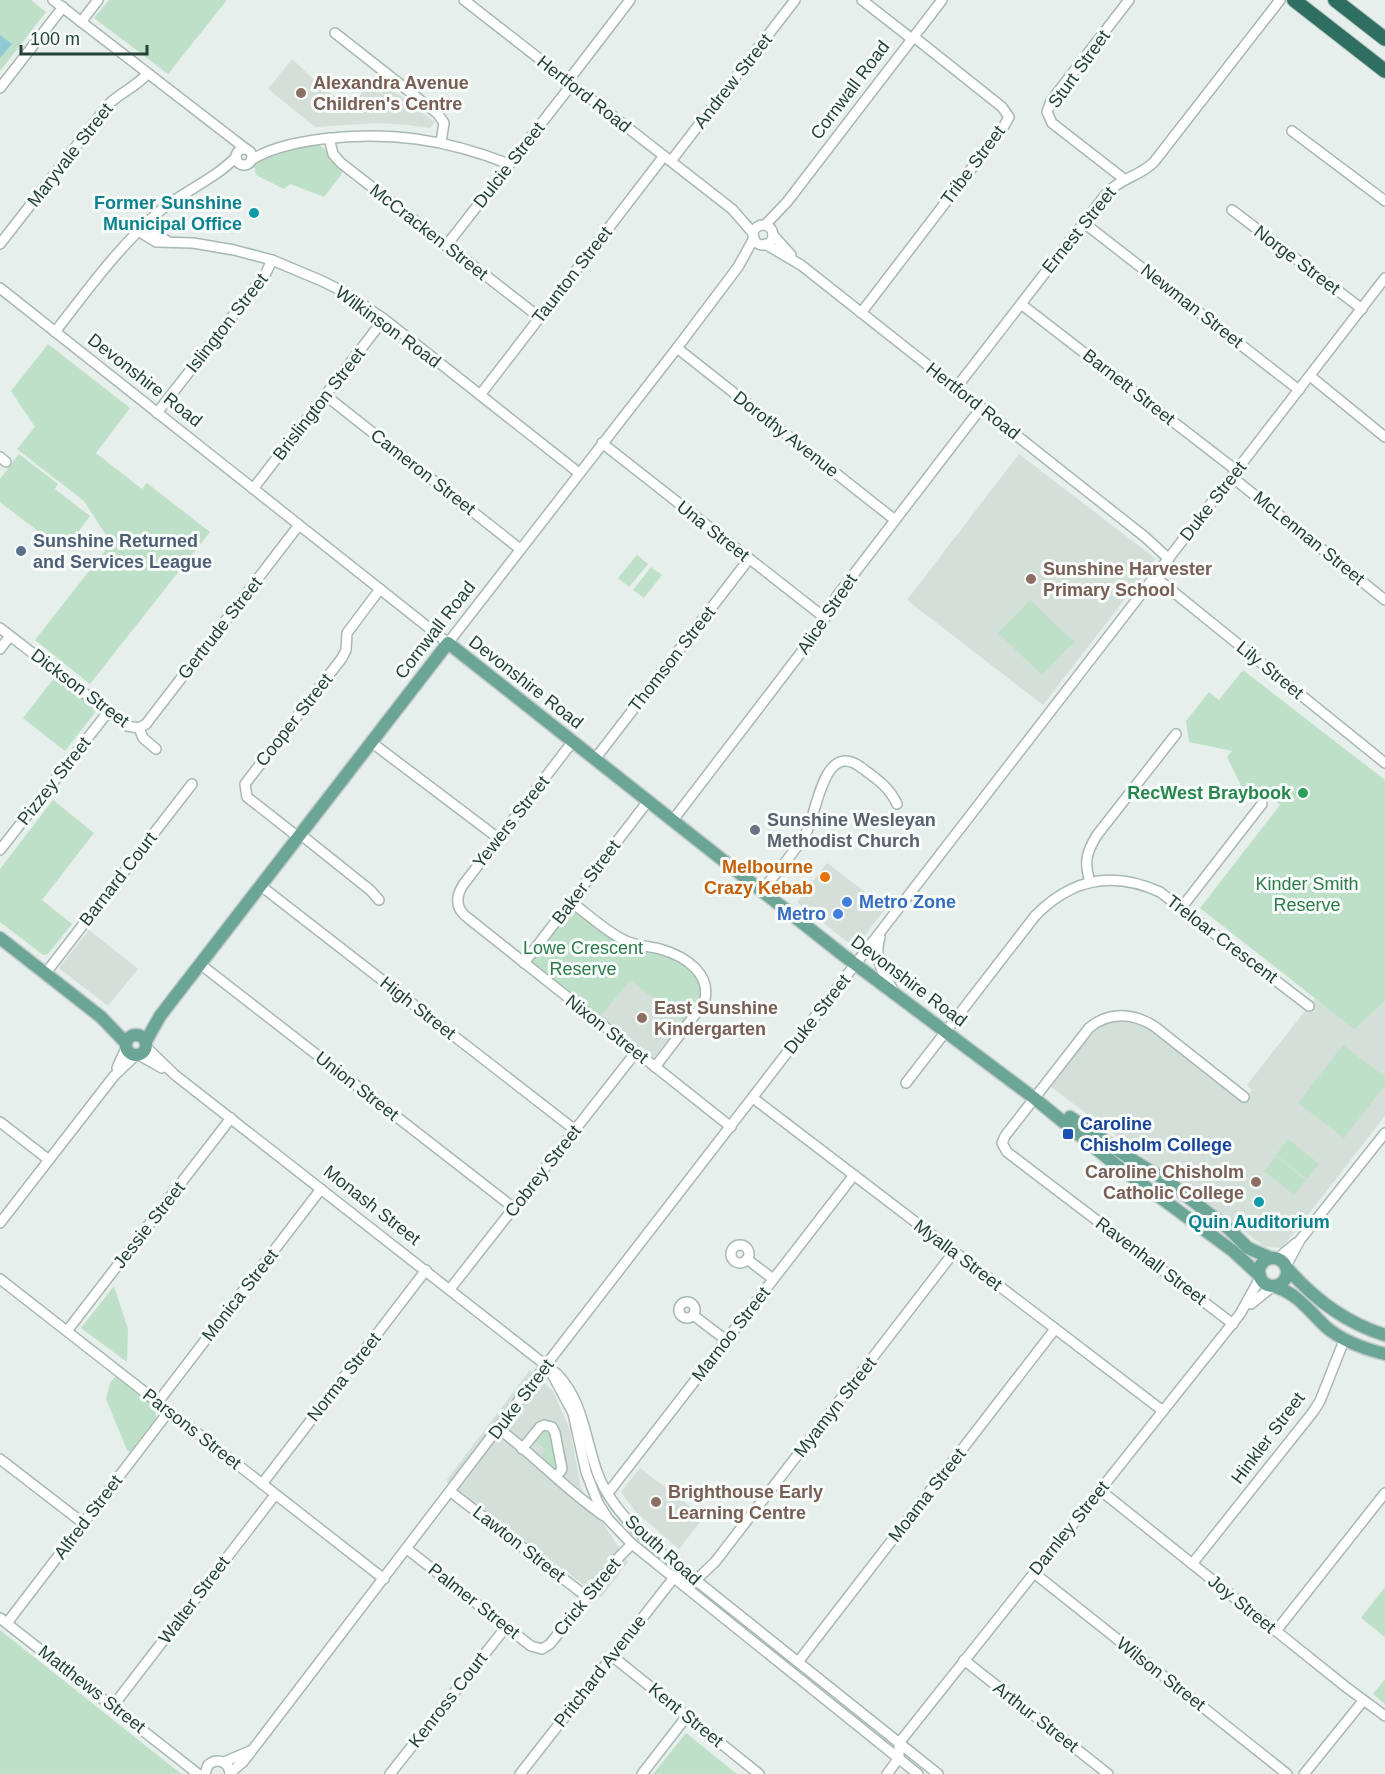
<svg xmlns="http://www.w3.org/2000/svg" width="1385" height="1774" viewBox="0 0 1385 1774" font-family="Helvetica,sans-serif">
<rect width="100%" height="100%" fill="#e6efeb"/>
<!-- built -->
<g fill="#d4dfda">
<polygon points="292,59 323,88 337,98 359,97 374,76 435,122 430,128 408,125 378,123 315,127 268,89"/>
<polygon points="1019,454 1156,559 1043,705 907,600"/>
<polygon points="827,863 886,908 855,948 797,902"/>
<polygon points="89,930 138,969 108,1006 59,968"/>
<polygon points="630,979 683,1021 654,1057 601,1016"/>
<polygon points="1315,998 1354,1028 1385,1001 1385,1116 1282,1248 1265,1247 1051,1087 1090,1035 1099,1026 1119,1019 1133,1020 1152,1031 1243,1102 1252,1090 1247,1085"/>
<polygon points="530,1370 553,1391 570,1430 581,1488 628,1562 601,1598 446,1481"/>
<polygon points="640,1468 704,1517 679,1549 636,1512 621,1492"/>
</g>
<!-- green -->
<g fill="#bfe0c8">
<polygon points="0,0 31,0 46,12 0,71"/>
<polygon points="109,0 227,0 168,74 94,18"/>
<path d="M319,145L326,150L330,160L343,170L341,175L324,197L290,184L284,189L256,175L254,165C264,153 303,147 319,145Z"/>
<polygon points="48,344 130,408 96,453 142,489 147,483 210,532 90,684 35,640 111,543 84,501 17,449 35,427 11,391"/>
<polygon points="19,454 58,484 55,489 90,516 64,551 0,502 0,479"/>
<polygon points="637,555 648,564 629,587 618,578"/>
<polygon points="651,567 662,575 644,598 633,590"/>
<polygon points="1030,600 1074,642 1042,675 998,633"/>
<polygon points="1243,670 1385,780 1385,1001 1354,1029 1200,908 1280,805 1257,787 1246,796 1227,757 1232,751 1189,742 1186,721 1209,692 1219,700"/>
<polygon points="55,677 97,710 65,751 23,718"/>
<polygon points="53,800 94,833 42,900 72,924 48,954 43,955 0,922 0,869"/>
<path d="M571,913C590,913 606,936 623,944C651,958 695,951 702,993L683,1021L630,980L601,1016L534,965L532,962L534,957L566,915Z"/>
<polygon points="1343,1045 1385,1077 1385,1085 1344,1138 1298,1103"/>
<polygon points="1288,1139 1319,1164 1307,1179 1276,1155"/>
<polygon points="1276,1156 1306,1180 1294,1195 1264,1171"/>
<polygon points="114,1286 128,1329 127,1362 81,1328"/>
<polygon points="116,1376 154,1406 156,1410 156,1418 130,1452 127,1450 106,1399 110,1383"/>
<polygon points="541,1429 550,1429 559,1467 556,1470 545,1462 542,1454 545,1449 533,1439"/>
<polygon points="1385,1587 1385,1637 1361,1618"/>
<polygon points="0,1630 175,1769 182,1774 0,1774"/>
<polygon points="1385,1679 1385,1704 1373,1694"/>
<polygon points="686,1733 737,1774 653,1774"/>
</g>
<!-- water -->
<polygon fill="#8ec9d4" points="0,35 12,44 0,58"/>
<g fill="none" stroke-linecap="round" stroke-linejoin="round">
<!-- minor casing -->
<g stroke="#a8b8b2" stroke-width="12">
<g id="minor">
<polyline points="53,0 246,149"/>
<polyline points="464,0 732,209 753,233"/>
<polyline points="862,0 912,39"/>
<polyline points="81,22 98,0"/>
<polyline points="335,33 438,114 444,123 441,142"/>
<polyline points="568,81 630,0"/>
<polyline points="0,88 63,7"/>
<polyline points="1292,131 1385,201"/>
<polyline points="329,138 333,154 341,163 539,317"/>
<circle cx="244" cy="157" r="8"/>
<path d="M251,160C272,147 298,142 322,139C389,131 446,139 509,164"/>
<polyline points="671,161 795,0"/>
<polyline points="1124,179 1052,123 1047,112 1051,101 1129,0"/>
<polyline points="1232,210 1362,309"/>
<polyline points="1084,223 1299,390"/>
<polyline points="145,225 155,235 166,240"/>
<polyline points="765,225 787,202 942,0"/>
<circle cx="763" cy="235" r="10"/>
<polyline points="138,231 156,242 193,243 234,250 272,260 322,281 344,292 384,319 579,473"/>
<polyline points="773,235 791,255"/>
<path d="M0,244L109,104C121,92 136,87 147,74"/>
<polyline points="765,244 801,265 1145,537 1169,559"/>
<polyline points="446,246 572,84"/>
<polyline points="0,288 448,643 677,348 738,267 754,238"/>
<polyline points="1021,304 1237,471"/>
<polyline points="861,313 1004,126 1009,117 1002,107 914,37"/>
<path d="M55,332C88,289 120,245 161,210C184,191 215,179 236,157"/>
<polyline points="677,348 895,520"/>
<polyline points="1310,376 1385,437"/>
<path d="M956,388L1106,194C1120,178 1139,177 1154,162L1280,0"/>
<polyline points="325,395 520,549"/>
<polyline points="480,395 664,156"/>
<polyline points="157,413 266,273 272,260"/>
<polyline points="602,443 825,618"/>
<polyline points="0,457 6,462"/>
<polyline points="1232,477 1385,600"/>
<polyline points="253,489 384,319"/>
<polyline points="1155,577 1385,763"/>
<polyline points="0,628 127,726 139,728 143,738 156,749"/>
<polyline points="0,649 10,636"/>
<polyline points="139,728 146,724 299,525"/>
<path d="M573,741L463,885C455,898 456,909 468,918L731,1127"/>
<polyline points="371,742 498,838"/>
<polyline points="595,759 749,559"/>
<polyline points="673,820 816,633 837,596 981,408"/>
<polyline points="300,834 370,890 379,900"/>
<polyline points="298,837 247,797 245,784 342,658 346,650 347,633 380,589"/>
<polyline points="0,850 108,712"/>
<path d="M1090,882C1084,862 1086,853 1097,835L1176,734"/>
<polyline points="261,886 575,1130"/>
<path d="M762,891C777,871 795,853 807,831C817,812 824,738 862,768C877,779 889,787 897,804"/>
<path d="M571,902C588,914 605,931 624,940C635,946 648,946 660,949C685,956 713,974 704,1003L655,1067"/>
<polyline points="1182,907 1262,804"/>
<path d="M880,937C874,956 881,973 892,988"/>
<polyline points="524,963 648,801"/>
<polyline points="200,964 514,1208"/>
<polyline points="45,974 192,784"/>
<path d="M146,1047L175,1075L557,1374C585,1403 585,1442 599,1477C611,1506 635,1530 658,1550L938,1774"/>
<polyline points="139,1055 162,1068"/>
<polyline points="117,1068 126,1048"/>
<path d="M906,1083L1035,916C1071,879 1112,870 1160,892L1309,1006"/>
<polyline points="753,1098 1163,1411"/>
<polyline points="0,1122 49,1160"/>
<polyline points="0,1223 114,1076 136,1055"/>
<circle cx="740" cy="1254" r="9"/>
<polyline points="747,1259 773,1279"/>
<polyline points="1277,1259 1296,1243"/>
<polyline points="1286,1266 1300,1240 1385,1133"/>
<polyline points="0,1279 384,1579"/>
<polyline points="450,1289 636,1052"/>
<circle cx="687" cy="1310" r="8"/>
<polyline points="1251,1304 1272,1287"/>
<polyline points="693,1315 726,1340"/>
<path d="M1233,1324L1007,1152L1002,1143L1005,1136L1089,1028C1109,1011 1133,1013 1154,1026L1244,1097"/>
<polyline points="67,1331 231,1118"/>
<polyline points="551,1372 573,1413 586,1472 598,1503 608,1519 632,1544 918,1774"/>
<polyline points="158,1402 321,1189"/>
<path d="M499,1429C535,1456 566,1490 604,1516"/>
<polyline points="522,1449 540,1427 544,1425 552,1427 555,1433 562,1469 557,1476"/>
<polyline points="0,1459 83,1523"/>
<polyline points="262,1484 426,1270"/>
<polyline points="1100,1490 1346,1687 1385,1716"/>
<polyline points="451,1492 587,1597"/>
<polyline points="608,1493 854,1175"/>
<polyline points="407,1549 531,1646 542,1649 550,1644 620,1556 632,1544"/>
<polyline points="1192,1564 1313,1412 1320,1401 1345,1338"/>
<polyline points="1034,1573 1287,1774"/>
<polyline points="696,1580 715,1562 954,1252"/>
<polyline points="0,1618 198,1774"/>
<polyline points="7,1623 169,1411"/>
<polyline points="1276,1631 1385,1493"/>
<polyline points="612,1656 759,1774"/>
<polyline points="964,1660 1108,1774"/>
<polyline points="798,1662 1055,1329"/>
<polyline points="113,1706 275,1495"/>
<polyline points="224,1762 250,1751"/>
<polyline points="230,1773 243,1762 260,1740 546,1365 1385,278"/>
<path d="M205,1774L208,1765C218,1757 229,1762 230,1774"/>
<polyline points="390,1774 506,1627"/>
<polyline points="520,1774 676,1575"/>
<polyline points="642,1774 687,1716"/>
<polyline points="887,1774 899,1758 899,1743 1240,1314 1260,1278"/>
<polyline points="1304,1774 1363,1701"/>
</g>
</g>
<!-- major casing -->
<g stroke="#c2cac8" stroke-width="15">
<g id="major">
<polyline points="0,938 101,1017 126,1043"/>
<circle cx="136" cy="1045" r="10"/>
<polyline points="146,1041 160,1016 448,643 843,955 1034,1098 1116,1165 1233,1251 1260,1276"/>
<polyline points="1070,1117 1128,1157 1167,1181 1229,1229 1248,1248 1271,1258"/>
<circle cx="1273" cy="1272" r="14"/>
<path d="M1287,1268C1314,1299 1346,1323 1385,1335"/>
<path d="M1276,1287C1299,1295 1308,1310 1326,1327C1341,1340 1365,1349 1385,1354"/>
</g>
</g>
<!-- highway casing -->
<g stroke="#c2cac8" stroke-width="16">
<g id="highway">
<polyline points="1294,0 1385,71"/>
<polyline points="1335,0 1385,39"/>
</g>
</g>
<!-- minor -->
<use href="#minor" stroke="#fff" stroke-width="9"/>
<!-- major -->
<use href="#major" stroke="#6aa596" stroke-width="12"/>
<!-- highway -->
<use href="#highway" stroke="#2f6f62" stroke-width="14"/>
</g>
<!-- markers -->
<g fill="#8d6e63" stroke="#f7fbf9" stroke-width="2">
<circle cx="301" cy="93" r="6"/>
<circle cx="1031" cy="579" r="6"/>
<circle cx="642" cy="1018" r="6"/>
<circle cx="1256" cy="1182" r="6"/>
<circle cx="656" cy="1502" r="6"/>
</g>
<g fill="#0f9aa8" stroke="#f7fbf9" stroke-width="2">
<circle cx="254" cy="213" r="6"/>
<circle cx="1259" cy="1202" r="6"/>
</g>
<circle fill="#5c6f8a" stroke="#f7fbf9" stroke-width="2" cx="21" cy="551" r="6"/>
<circle fill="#2e9e5b" stroke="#f7fbf9" stroke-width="2" cx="1303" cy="793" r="6"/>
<circle fill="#6b7280" stroke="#f7fbf9" stroke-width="2" cx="755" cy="830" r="6"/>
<circle fill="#e8710a" stroke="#f7fbf9" stroke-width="2" cx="825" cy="877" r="6"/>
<g fill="#3f7fe0" stroke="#f7fbf9" stroke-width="2">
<circle cx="847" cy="902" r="6"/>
<circle cx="838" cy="914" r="6"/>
</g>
<rect fill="#1a4fb4" stroke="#f7fbf9" stroke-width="2" x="1062" y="1128" width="12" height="12" rx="3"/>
<g text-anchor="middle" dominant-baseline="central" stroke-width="6" stroke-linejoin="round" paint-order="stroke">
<!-- street labels -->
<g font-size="18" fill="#24423a" stroke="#f7fbf9">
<text transform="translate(1079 69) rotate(-54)">Sturt Street</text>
<text transform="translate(733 81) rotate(-52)">Andrew Street</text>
<text transform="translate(850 90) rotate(-53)">Cornwall Road</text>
<text transform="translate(584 94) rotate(38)">Hertford Road</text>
<text transform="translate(70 155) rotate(-52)">Maryvale Street</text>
<text transform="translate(509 165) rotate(-52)">Dulcie Street</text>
<text transform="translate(973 165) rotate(-53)">Tribe Street</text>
<text transform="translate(1079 230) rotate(-51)">Ernest Street</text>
<text transform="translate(429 232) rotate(38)">McCracken Street</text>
<text transform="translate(1297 260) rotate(37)">Norge Street</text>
<text transform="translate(572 275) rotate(-52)">Taunton Street</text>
<text transform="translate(1192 306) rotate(38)">Newman Street</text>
<text transform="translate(227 323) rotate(-52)">Islington Street</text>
<text transform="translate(388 327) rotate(36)">Wilkinson Road</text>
<text transform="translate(145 380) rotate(38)">Devonshire Road</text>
<text transform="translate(1129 387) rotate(38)">Barnett Street</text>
<text transform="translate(973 401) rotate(38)">Hertford Road</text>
<text transform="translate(319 404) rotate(-52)">Brislington Street</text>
<text transform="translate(786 434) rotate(38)">Dorothy Avenue</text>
<text transform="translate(423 472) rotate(38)">Cameron Street</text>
<text transform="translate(1213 501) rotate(-52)">Duke Street</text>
<text transform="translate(713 531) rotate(38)">Una Street</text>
<text transform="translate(1309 538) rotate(39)">McLennan Street</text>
<text transform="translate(827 614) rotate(-56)">Alice Street</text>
<text transform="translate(220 628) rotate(-52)">Gertrude Street</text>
<text transform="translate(435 630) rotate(-52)">Cornwall Road</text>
<text transform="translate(672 659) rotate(-52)">Thomson Street</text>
<text transform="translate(1270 670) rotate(39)">Lily Street</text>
<text transform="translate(526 682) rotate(38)">Devonshire Road</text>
<text transform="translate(80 688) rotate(37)">Dickson Street</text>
<text transform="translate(294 720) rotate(-52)">Cooper Street</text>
<text transform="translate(54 781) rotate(-52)">Pizzey Street</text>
<text transform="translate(511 822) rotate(-52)">Yewers Street</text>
<text transform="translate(118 879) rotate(-52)">Barnard Court</text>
<text transform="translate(586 882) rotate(-53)">Baker Street</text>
<text transform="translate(1222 939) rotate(37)">Treloar Crescent</text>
<text transform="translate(909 981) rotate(37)">Devonshire Road</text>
<text transform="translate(418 1008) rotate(38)">High Street</text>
<text transform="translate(817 1014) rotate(-52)">Duke Street</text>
<text transform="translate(607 1029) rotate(38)">Nixon Street</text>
<text transform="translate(357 1086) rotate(38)">Union Street</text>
<text transform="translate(543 1171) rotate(-52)">Cobrey Street</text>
<text transform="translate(372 1205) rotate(38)">Monash Street</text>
<text transform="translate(149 1225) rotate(-52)">Jessie Street</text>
<text transform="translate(958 1255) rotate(37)">Myalla Street</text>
<text transform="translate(1151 1261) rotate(37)">Ravenhall Street</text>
<text transform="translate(240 1295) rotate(-52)">Monica Street</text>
<text transform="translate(731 1334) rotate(-52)">Marnoo Street</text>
<text transform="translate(344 1377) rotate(-52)">Norma Street</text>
<text transform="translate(521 1399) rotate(-53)">Duke Street</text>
<text transform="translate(835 1407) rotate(-52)">Myamyn Street</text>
<text transform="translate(192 1429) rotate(38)">Parsons Street</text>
<text transform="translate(1268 1438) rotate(-53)">Hinkler Street</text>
<text transform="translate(927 1495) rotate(-52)">Moama Street</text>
<text transform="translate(88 1517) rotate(-53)">Alfred Street</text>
<text transform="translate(1069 1528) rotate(-51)">Darnley Street</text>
<text transform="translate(519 1544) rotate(38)">Lawton Street</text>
<text transform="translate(663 1550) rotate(42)">South Road</text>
<text transform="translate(587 1597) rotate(-51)">Crick Street</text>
<text transform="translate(194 1600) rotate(-53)">Walter Street</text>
<text transform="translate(474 1601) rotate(38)">Palmer Street</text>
<text transform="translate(1242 1604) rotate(39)">Joy Street</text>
<text transform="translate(600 1671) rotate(-52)">Pritchard Avenue</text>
<text transform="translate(1161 1674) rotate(38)">Wilson Street</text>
<text transform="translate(92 1689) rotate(38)">Matthews Street</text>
<text transform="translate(448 1700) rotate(-52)">Kenross Court</text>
<text transform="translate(686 1715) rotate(39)">Kent Street</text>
<text transform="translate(1036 1717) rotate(38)">Arthur Street</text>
</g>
<!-- education labels -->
<g font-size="18" font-weight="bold" fill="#785e54" stroke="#f7fbf9" text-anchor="start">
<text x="313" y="83">Alexandra Avenue<tspan x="313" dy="21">Children's Centre</tspan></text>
<text x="1043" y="569">Sunshine Harvester<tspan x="1043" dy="21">Primary School</tspan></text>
<text x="654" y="1008">East Sunshine<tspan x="654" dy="21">Kindergarten</tspan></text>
<text x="1244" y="1172" text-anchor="end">Caroline Chisholm<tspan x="1244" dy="21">Catholic College</tspan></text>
<text x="668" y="1492">Brighthouse Early<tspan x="668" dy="21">Learning Centre</tspan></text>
</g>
<!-- culture labels -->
<g font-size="18" font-weight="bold" fill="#0d838f" stroke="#f7fbf9" text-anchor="end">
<text x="242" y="203">Former Sunshine<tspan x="242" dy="21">Municipal Office</tspan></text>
<text x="1259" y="1222" text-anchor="middle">Quin Auditorium</text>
</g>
<!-- service labels -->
<g font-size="18" font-weight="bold" fill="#4e5e75" stroke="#f7fbf9" text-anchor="start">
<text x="33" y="541">Sunshine Returned<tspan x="33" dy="21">and Services League</tspan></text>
</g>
<!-- leisure labels -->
<g font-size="18" font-weight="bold" fill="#27864d" stroke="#f7fbf9" text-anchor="end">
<text x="1291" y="793">RecWest Braybook</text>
</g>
<!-- worship labels -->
<g font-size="18" font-weight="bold" fill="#5b616d" stroke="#f7fbf9" text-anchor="start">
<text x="767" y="820">Sunshine Wesleyan<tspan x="767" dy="21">Methodist Church</tspan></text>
</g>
<!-- food labels -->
<g font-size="18" font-weight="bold" fill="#c56008" stroke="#f7fbf9" text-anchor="end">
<text x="813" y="867">Melbourne<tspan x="813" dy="21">Crazy Kebab</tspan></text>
</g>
<!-- park labels -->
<g font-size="18" fill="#2d7a4b" stroke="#f7fbf9">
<text x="1307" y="884">Kinder Smith<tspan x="1307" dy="21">Reserve</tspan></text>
<text x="583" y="948">Lowe Crescent<tspan x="583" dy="21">Reserve</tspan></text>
</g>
<!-- shop labels -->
<g font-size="18" font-weight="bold" fill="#366cbe" stroke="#f7fbf9" text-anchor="start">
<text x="859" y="902">Metro Zone</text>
<text x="826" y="914" text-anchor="end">Metro</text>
</g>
<!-- transit labels -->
<g font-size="18" font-weight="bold" fill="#164399" stroke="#f7fbf9" text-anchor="start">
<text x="1080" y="1124">Caroline<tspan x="1080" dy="21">Chisholm College</tspan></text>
</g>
</g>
<!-- scale -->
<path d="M21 45v9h126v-9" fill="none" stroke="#24423a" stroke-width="3"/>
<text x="30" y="45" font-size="18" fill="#24423a" stroke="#f7fbf9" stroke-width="4.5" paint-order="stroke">100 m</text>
</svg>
